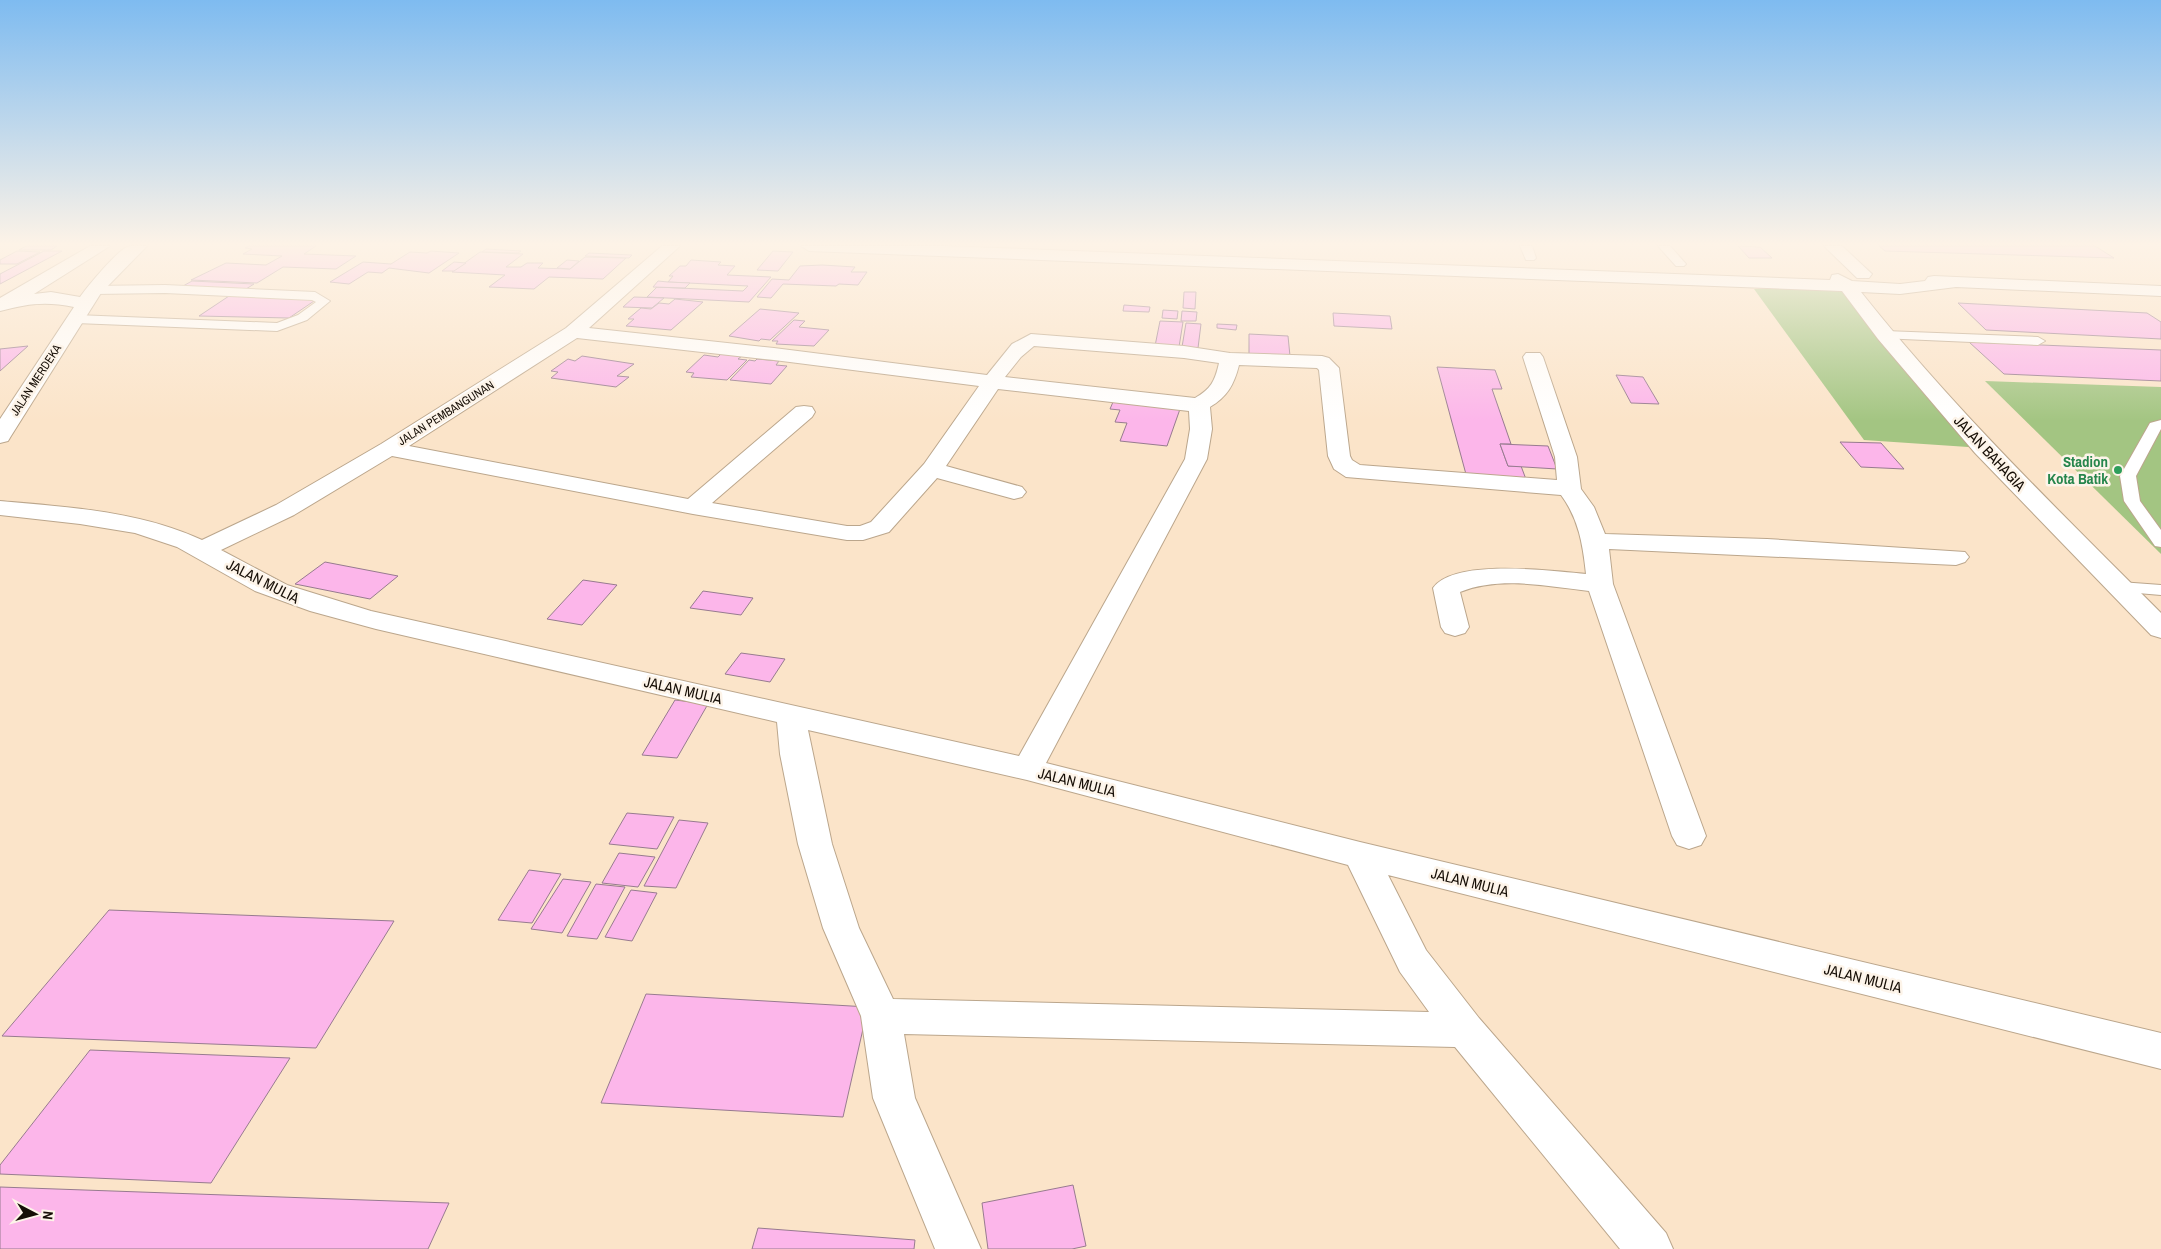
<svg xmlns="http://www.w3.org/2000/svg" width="2161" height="1249" viewBox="0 0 2161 1249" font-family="'Archivo Narrow',sans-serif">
<rect width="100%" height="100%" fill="#fbe4c9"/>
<!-- green -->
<g fill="#a3c582">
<polygon points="1847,286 1983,448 1864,440 1754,289"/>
<polygon points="1985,381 2161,387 2161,554"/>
</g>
<!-- building -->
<g fill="#fcb6ea" stroke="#977b8f">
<polygon points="26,246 57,246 51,250 19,250"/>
<polygon points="249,246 316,246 304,254 356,256 336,269 283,267 257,283 191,280 226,263 266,265 282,256 243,254 252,249 245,248"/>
<polygon points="1738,246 1760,247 1772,258 1749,258"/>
<polygon points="1879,246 2095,246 2114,258 1885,251"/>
<polygon points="486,249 521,251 518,253 482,252"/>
<polygon points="17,251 40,252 17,264 0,264 0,260"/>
<polygon points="44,251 62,251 0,284 0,274"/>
<polygon points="431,251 459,253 429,273 389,268 382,273 368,272 349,284 330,282 363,262 391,264 410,252 427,253"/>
<polygon points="773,251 793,252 778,271 757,270"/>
<polygon points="480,252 523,254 506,267 521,267 527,263 543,263 538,268 570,269 585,257 626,258 603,279 549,277 534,289 489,287 505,275 452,272"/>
<polygon points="589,253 632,255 629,258 585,256"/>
<polygon points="567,260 579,261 570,269 557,268"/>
<polygon points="691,260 721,262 718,265 735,266 727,275 771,277 749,302 647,297 657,287 743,291 748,286 668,282 673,276 669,276 680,266 686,266"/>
<polygon points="454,262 466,263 454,271 442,271"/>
<polygon points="822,265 855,267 851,272 867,272 858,285 839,284 836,286 783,284 771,298 757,297 772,279 789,280 800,266"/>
<polygon points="192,281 254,284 246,289 183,286"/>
<polygon points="658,281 668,282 690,283 685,288 653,287"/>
<polygon points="1184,292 1196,292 1195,309 1183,308"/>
<polygon points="229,296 317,299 289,318 199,316"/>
<polygon points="634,297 664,298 652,308 623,307"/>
<polygon points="675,299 703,302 671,330 626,326 634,319 628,319 641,308 651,309 659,303 669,304"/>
<polygon points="1958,303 2147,313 2161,322 2161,339 1986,330"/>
<polygon points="1124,305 1150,307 1149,312 1123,311"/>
<polygon points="760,309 799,313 770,340 761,339 759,341 729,336"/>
<polygon points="1163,310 1178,311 1177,319 1162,318"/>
<polygon points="1182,311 1197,312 1196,321 1181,321"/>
<polygon points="1333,313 1390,316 1392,329 1334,326"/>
<polygon points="794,320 805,321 799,327 829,330 814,346 776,344 778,341 772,341"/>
<polygon points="1160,321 1183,322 1179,347 1155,346"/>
<polygon points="1186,323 1201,324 1198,348 1182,347"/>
<polygon points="1217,324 1237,325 1236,330 1217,328"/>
<polygon points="1249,334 1288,336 1290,356 1249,354"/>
<polygon points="1969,342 2161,350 2161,381 2004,374"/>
<polygon points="28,346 0,371 0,349"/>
<polygon points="721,354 742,356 738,359 747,360 727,380 691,377 694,373 686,372 704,355 718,357"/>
<polygon points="582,356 634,364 617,376 629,377 616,387 551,378 558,372 551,371 568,359 575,361"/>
<polygon points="757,359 779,361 776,365 787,366 771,384 730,380 749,360 755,361"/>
<polygon points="1437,367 1495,370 1502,389 1492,389 1511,444 1500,444 1508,466 1521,466 1527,482 1467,478"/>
<polygon points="1616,375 1643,377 1659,404 1631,403"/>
<polygon points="1113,402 1180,409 1167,446 1120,441 1127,423 1115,422 1120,410 1110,409"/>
<polygon points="1840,442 1881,443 1904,469 1861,467"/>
<polygon points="1500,444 1548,446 1557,469 1508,466"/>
<polygon points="325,562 398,576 370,599 295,584"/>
<polygon points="583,580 617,585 582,625 547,619"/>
<polygon points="703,591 753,598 741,615 690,608"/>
<polygon points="741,653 785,659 770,682 725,674"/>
<polygon points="675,700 708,704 677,758 642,755"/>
<polygon points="627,813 674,817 657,849 609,844"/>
<polygon points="679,820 708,823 676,888 644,886"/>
<polygon points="619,853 655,857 638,887 602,883"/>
<polygon points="529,870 561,874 532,923 498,920"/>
<polygon points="563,879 591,882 562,933 531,929"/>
<polygon points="596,884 625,887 597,939 567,936"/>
<polygon points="631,890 657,893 632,941 605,937"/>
<polygon points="109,910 394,921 316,1048 2,1036"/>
<polygon points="646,994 868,1007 843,1117 601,1103"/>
<polygon points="90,1050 290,1058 211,1183 0,1174 0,1165"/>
<polygon points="1073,1185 1086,1246 1072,1249 988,1249 982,1203"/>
<polygon points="0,1187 449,1203 428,1249 0,1249"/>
<polygon points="758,1228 915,1240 914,1249 752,1249"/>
</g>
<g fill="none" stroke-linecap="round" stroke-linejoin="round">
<!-- lane casing -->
<g stroke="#bba68c" stroke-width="2">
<g id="lane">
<polygon points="1520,246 1532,246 1536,258 1534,260 1526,260"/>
<polygon points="1658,246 1670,246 1686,264 1684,266 1676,266"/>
<polygon points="165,285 315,292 330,301 307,320 277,331 76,323 70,319 76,315 277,323 298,315 316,302 312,300 165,293 94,294 88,290 94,286"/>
<polygon points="1885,331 2038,337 2045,341 2038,345 1880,338 1879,335"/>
<polygon points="2161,420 2161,429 2136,476 2140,501 2161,530 2161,547 2155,546 2124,501 2120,476 2150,423"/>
<polygon points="2120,582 2161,585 2161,595 2114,591 2111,587 2114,583"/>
</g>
</g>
<!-- street casing -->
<g stroke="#bba68c" stroke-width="2">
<g id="street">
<path d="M662,246H680L589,328L774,348L987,375L1012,344L1031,334L1184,346L1230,353L1322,356L1329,358L1339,368L1350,456L1352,460L1360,465L1557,480L1555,457L1523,357L1526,353H1540L1543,357L1577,457L1581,489L1594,507L1605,534L1767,539L1965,552L1969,557L1965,562L1956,565L1609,549L1613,584L1706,836L1701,845L1689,849L1677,845L1672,836L1589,591C1547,586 1500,576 1460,592L1469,627L1465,633L1455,636L1445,633L1441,627L1433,588C1454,558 1553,571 1586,574C1583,546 1579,519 1561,495L1346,477L1334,469L1328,456L1319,370L1317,368L1239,365C1234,385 1227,397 1210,407L1212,429L1207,459L1046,763L1360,842L2161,1033V1069L1388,875L1426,950L1479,1018L1666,1233L1673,1249H1620L1455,1047L904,1034L915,1098L981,1249H935L873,1098L861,1016L823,928L798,844L780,754L777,722L376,629L310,611L255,591L177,547L135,533L80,524L0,515V501C67,507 140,511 202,540L276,505L381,444L566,328ZM577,338L774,360L979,386L924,464L871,522L860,526H847L712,503L812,417L815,412L812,407L804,406L796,407L688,499L409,446ZM1034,346L1184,358L1219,363C1215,381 1211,389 1195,398L1005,377L1021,357ZM998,389L1189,411L1190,429L1185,459L1019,756L371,611L287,585L221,550L294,515L392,456L693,514L847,540H863L889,532L937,478L1014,499L1022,497L1026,492L1022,487L946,466ZM808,730L1027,780L1348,865L1400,972L1429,1012L893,999L859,928L832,844Z"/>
<polygon points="1824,246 1842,246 1872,274 1869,278 1857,278"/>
</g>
</g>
<!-- secondary casing -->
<g stroke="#bba68c" stroke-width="2">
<path id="secondary" d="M801,246H944L1830,280L1832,275L1838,274L1852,281L1900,284L1925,281L1928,277L1934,276L2161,286V296L1956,287L1900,294L1861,292C1952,407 2057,509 2161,613V638L2151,635L1975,453L1878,339L1842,291L809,251Z"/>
</g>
<!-- highway casing -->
<g stroke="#bba68c" stroke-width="2">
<path id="highway" d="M90,246H110L34,294L51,292L80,297C88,286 115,253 127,247C132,245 141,246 147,246L101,293L11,436L8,441L0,443V419L74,307C44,301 28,304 0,311V298Z"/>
</g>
<!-- lane -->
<use href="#lane" fill="#fff" fill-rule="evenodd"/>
<!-- street -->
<use href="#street" fill="#fff" fill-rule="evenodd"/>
<!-- secondary -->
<use href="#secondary" fill="#fff" fill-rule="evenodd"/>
<!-- highway -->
<use href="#highway" fill="#fff" fill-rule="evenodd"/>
</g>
<!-- sky -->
<linearGradient id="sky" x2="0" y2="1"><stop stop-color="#7ebbf0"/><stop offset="0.58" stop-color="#fdf3e7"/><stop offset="1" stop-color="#fdf3e7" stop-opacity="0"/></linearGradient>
<rect width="2161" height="421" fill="url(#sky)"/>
<!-- markers -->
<circle fill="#2e9e5b" stroke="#fdf4e9" stroke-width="2" cx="2118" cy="470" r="5"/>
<g text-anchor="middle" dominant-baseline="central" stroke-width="5" stroke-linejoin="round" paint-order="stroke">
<!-- far-street labels -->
<g font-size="12" fill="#160e06" stroke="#fdf4e9">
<text transform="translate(36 380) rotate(-57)">JALAN MERDEKA</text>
<text transform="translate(446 413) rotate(-32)">JALAN PEMBANGUNAN</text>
</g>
<!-- street labels -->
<g font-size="15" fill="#160e06" stroke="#fdf4e9">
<text transform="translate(1990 453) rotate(47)">JALAN BAHAGIA</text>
<text transform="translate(263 581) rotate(27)">JALAN MULIA</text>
<text transform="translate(683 690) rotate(13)">JALAN MULIA</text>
<text transform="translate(1077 782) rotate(14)">JALAN MULIA</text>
<text transform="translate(1470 882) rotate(14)">JALAN MULIA</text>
<text transform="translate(1863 978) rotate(14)">JALAN MULIA</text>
</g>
<!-- leisure labels -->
<g font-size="15" font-weight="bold" fill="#27864d" stroke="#fdf4e9" text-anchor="end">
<text x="2108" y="461">Stadion<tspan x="2108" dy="17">Kota Batik</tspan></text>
</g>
</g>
<!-- north arrow -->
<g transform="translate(35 1214) rotate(96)" stroke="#fdf4e9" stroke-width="4" paint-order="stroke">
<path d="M0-4L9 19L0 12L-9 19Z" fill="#160e06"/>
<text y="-8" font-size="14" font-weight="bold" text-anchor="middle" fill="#160e06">N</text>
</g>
</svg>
